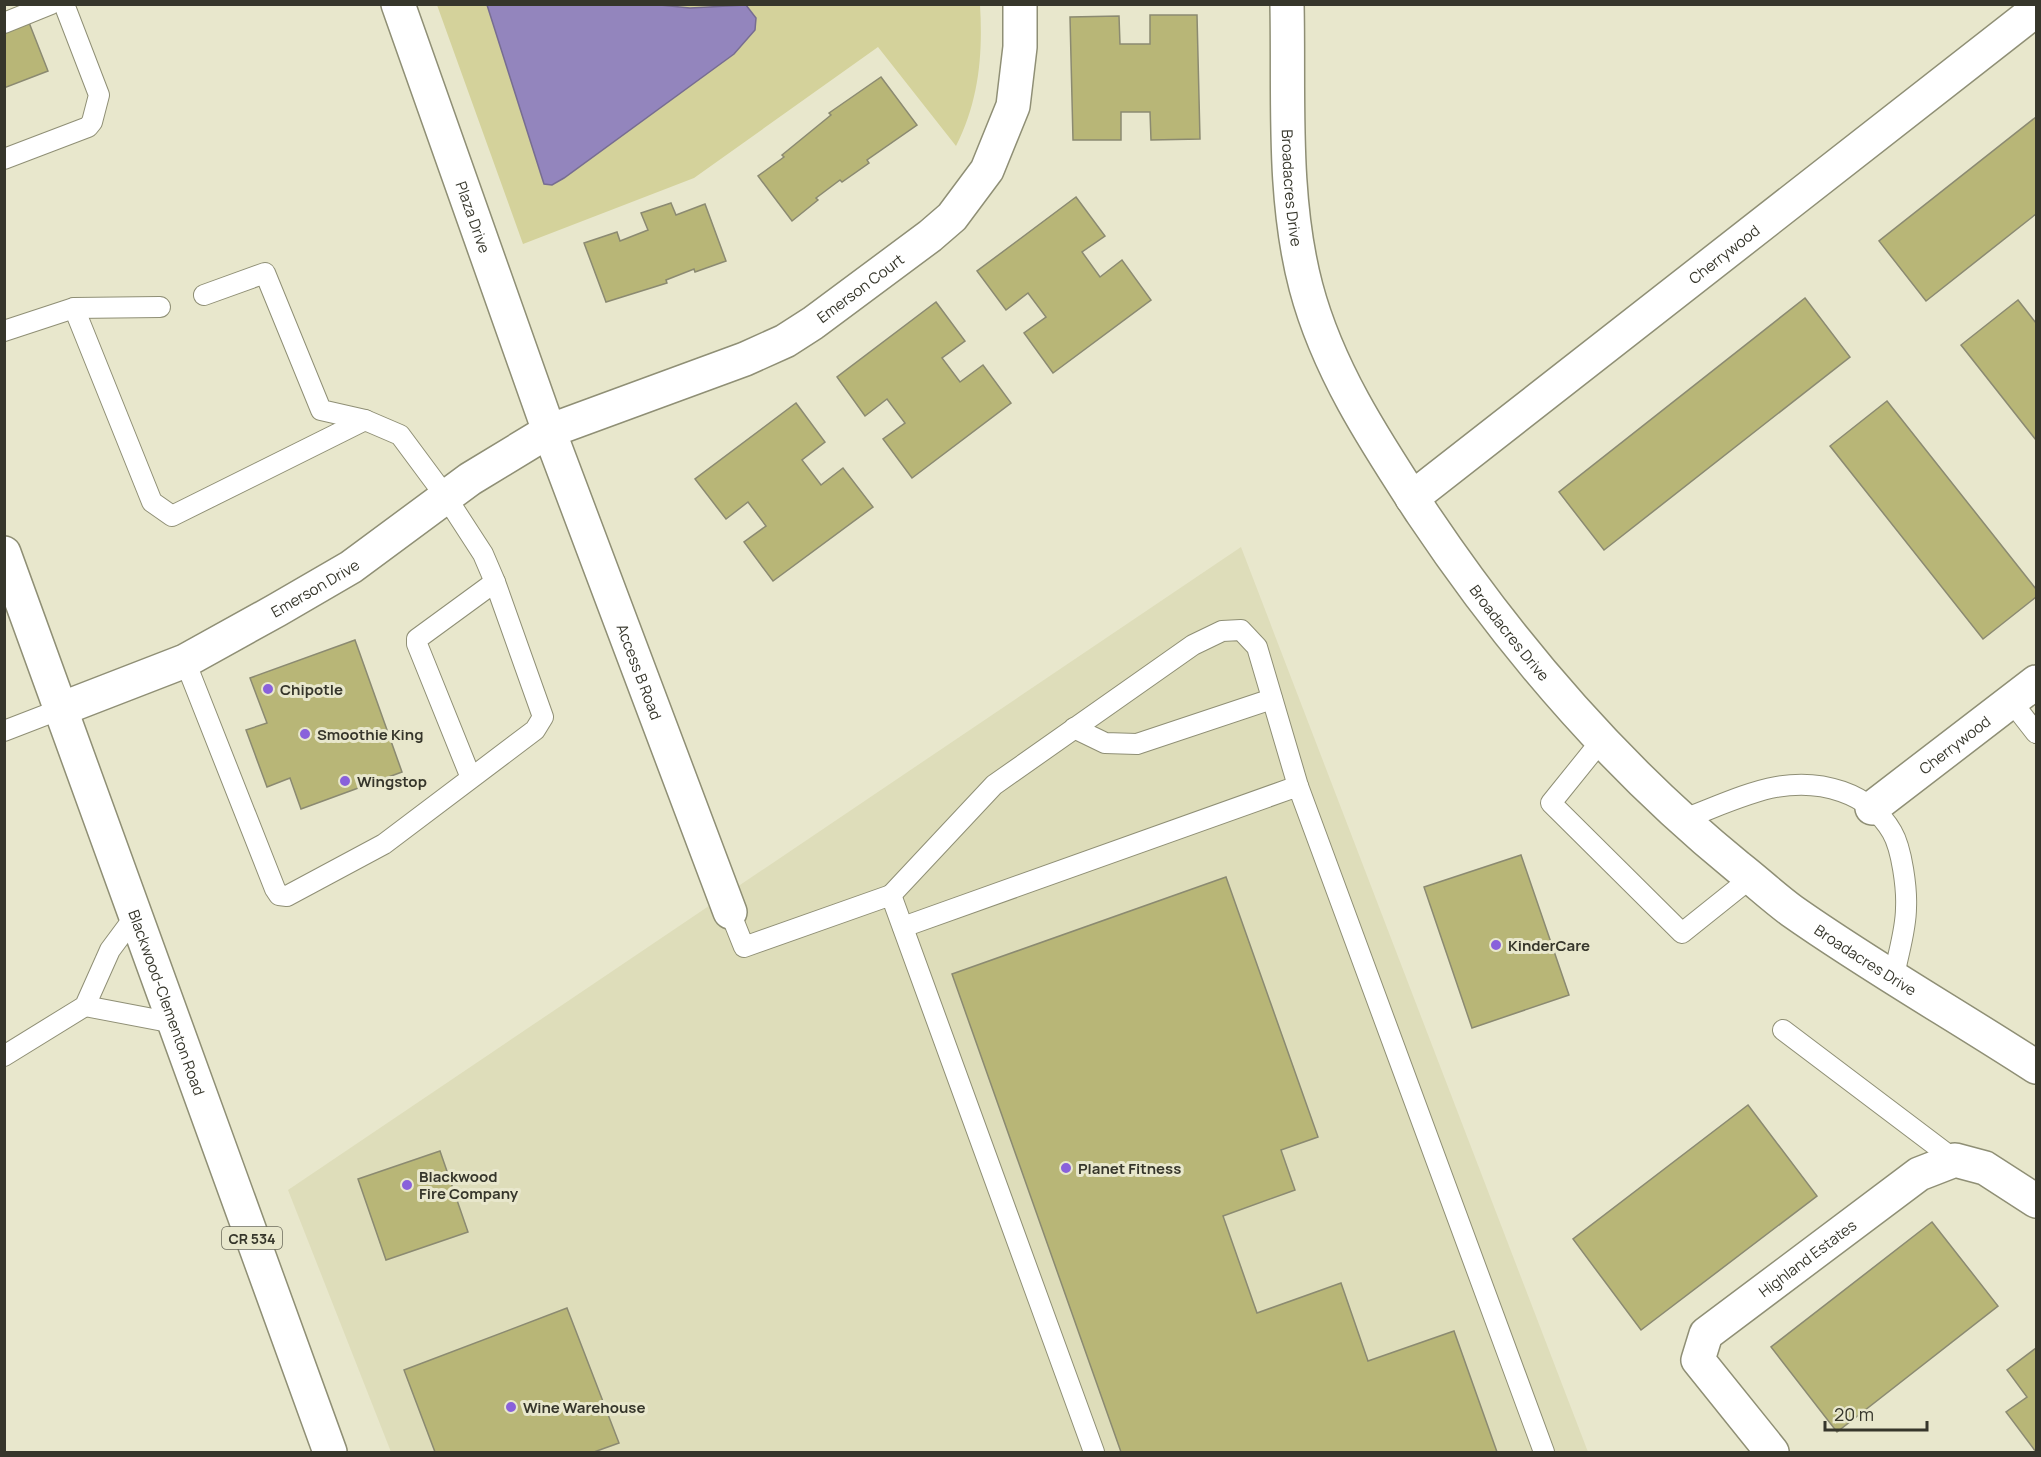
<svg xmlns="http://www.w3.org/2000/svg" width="2041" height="1457" viewBox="0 0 2041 1457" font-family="Manrope,sans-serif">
<rect width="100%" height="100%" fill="#e8e7cc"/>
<!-- built -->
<polygon fill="#deddba" points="1241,547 1588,1452 391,1452 288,1190"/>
<!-- green -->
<path fill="#d4d29b" d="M437,5H980C983,54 979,101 956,146L878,47L694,178L523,244Z"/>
<!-- water -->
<polygon fill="#9385bd" stroke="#776d91" stroke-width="1.5" points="660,5 690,8 746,5 756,18 755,30 734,54 564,178 552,185 544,184 487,5"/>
<!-- building -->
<g fill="#b8b677" stroke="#8b8a71" stroke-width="1.5">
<polygon points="1150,15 1197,15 1200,139 1151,140 1150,112 1121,112 1121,140 1073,140 1070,17 1119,16 1120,44 1150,44"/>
<polygon points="28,20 48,71 4,88 4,29"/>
<polygon points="881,77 917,125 867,160 869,163 842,182 840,180 816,198 818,200 792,221 758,176 784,157 782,155 831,115 829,113"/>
<polygon points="2036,117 2036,214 1926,301 1879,241"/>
<polygon points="1076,197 1105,236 1082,252 1100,277 1122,260 1151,300 1053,373 1024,333 1046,317 1028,293 1006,310 977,271"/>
<polygon points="671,203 676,215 705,204 726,261 695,272 694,269 666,280 667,283 606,302 584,243 617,232 620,241 648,230 641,213"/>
<polygon points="1805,298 1850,357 1604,550 1559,492"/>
<polygon points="2018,300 2036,323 2036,440 1961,345"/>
<polygon points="936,302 965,341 942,358 960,382 983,365 1011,403 912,478 883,439 905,423 887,399 865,416 837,377"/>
<polygon points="1887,401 2036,589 2036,597 1983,639 1830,446"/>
<polygon points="796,403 825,442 802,460 821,485 843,468 873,507 773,581 744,542 766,526 748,502 726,519 695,479"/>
<polygon points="355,640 402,772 301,809 290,778 267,787 246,730 267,723 250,678"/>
<polygon points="1521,855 1569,995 1472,1028 1424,887"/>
<polygon points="1226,877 1318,1137 1281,1150 1295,1190 1223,1216 1257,1313 1341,1283 1368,1361 1454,1331 1497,1452 1121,1452 952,974"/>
<polygon points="1748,1105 1817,1196 1641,1330 1573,1239"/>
<polygon points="440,1151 468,1232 386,1260 358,1179"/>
<polygon points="1932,1222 1998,1306 1837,1432 1771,1347"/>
<polygon points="567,1308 619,1443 594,1452 435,1452 404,1370"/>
<polygon points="2036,1348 2036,1452 2006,1412 2027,1397 2007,1370"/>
</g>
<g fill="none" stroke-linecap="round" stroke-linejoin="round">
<!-- lane casing -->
<g stroke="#8f8f75" stroke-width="22">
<g id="lane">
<polyline points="4,23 51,4"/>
<polyline points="4,159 88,127 92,122 99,95 64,4"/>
<polyline points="204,295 265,273 321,410 365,420"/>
<polyline points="74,308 160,307"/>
<polyline points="4,331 74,308 152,502 172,516 365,420 400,435 446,497 483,554 495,582"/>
<polyline points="185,661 275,889 279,895 287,896 384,844 535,730 543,717 495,582 417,639 417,644 471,778"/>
<polyline points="2011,701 2036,733"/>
<polyline points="1074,728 1105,743 1137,744 1272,699"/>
<polyline points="4,731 61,709"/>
<polyline points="1601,741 1551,803 1682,933 1752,877"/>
<path d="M1681,820C1709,810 1747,792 1776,787C1820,779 1869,792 1892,832C1902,849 1907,889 1906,908C1906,930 1898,954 1894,976"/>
<polyline points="891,895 994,785 1193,645 1222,631 1241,630 1257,647 1298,786"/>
<polyline points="730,912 744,947 891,895 1094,1452"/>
<polyline points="903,927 1298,786 1544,1452"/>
<polyline points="85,1006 174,1023"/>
<polyline points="1783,1030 1955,1160"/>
<polyline points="4,1056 85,1006 110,950 136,915"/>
</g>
</g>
<!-- street casing -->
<g stroke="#8f8f75" stroke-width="36">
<g id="street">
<path id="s1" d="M398,4L549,431L730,912"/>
<path id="s2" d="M1287,4C1289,98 1282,196 1306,287C1328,370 1375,441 1422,513C1511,646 1614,766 1738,867C1756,881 1773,897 1792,911C1870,966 1956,1015 2036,1067"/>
<path id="s3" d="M1412,498L2036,10"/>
<path id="s4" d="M61,709L185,661L277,610L351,567L470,479L549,431L745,359L785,341L813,323L930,236L952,217L987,170L1013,106L1020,47V4"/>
<path id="s5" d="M1872,808L2036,682"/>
<path id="s6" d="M1772,1452L1698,1360L1706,1334L1919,1174L1955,1160L1985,1168L2036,1201"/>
</g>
</g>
<!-- primary casing -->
<g stroke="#8f8f75" stroke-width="36">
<g id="primary">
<path id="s7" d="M4,553L330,1452"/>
</g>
</g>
<!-- lane -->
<use href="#lane" stroke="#fff" stroke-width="20"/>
<!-- street -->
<use href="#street" stroke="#fff" stroke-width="33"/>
<!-- primary -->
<use href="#primary" stroke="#fff" stroke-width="33"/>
</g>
<!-- markers -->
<g fill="#8961db" stroke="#e8e7cc" stroke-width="2">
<circle cx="268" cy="689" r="6"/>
<circle cx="305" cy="734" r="6"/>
<circle cx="345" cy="781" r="6"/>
<circle cx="1496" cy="945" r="6"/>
<circle cx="1066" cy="1168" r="6"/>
<circle cx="407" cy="1185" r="6"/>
<circle cx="511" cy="1407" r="6"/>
</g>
<g text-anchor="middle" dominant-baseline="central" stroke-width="6" stroke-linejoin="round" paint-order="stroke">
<!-- shield labels -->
<rect fill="#e8e7cc" stroke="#6b6b5b" stroke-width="1.5" x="222" y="1227" width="60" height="22" rx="4.5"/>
<g font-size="14" font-weight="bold" fill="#36362b">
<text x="252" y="1238">CR 534</text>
</g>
<!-- street labels -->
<g font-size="15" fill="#36362b" stroke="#e8e7cc">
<text stroke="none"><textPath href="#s2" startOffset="184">Broadacres Drive</textPath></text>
<text stroke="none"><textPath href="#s1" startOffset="226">Plaza Drive</textPath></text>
<text stroke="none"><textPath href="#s3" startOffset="396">Cherrywood</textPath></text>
<text stroke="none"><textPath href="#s4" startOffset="909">Emerson Court</textPath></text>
<text stroke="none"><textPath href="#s4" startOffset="282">Emerson Drive</textPath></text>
<text stroke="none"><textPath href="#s2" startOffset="688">Broadacres Drive</textPath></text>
<text stroke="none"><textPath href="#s1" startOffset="710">Access B Road</textPath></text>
<text stroke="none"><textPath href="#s5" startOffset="104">Cherrywood</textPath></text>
<text stroke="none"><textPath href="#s2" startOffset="1174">Broadacres Drive</textPath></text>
<text stroke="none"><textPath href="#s7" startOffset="478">Blackwood-Clementon Road</textPath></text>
<text stroke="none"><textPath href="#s6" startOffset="272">Highland Estates</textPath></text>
</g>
<!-- poi labels -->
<g font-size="15" font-weight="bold" fill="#36362b" stroke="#e8e7cc" text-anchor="start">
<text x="280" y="689">Chipotle</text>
<text x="317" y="734">Smoothie King</text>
<text x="357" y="781">Wingstop</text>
<text x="1508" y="945">KinderCare</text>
<text x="1078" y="1168">Planet Fitness</text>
<text x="419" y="1176">Blackwood<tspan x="419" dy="17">Fire Company</tspan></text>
<text x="523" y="1407">Wine Warehouse</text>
</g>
</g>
<!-- border -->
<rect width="2041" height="1457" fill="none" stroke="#36362b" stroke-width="12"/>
<!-- scale -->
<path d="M1825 1421v9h102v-9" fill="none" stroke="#36362b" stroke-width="3"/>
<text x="1834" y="1421" font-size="18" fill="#36362b" stroke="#e8e7cc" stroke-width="4.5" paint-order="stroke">20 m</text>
</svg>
